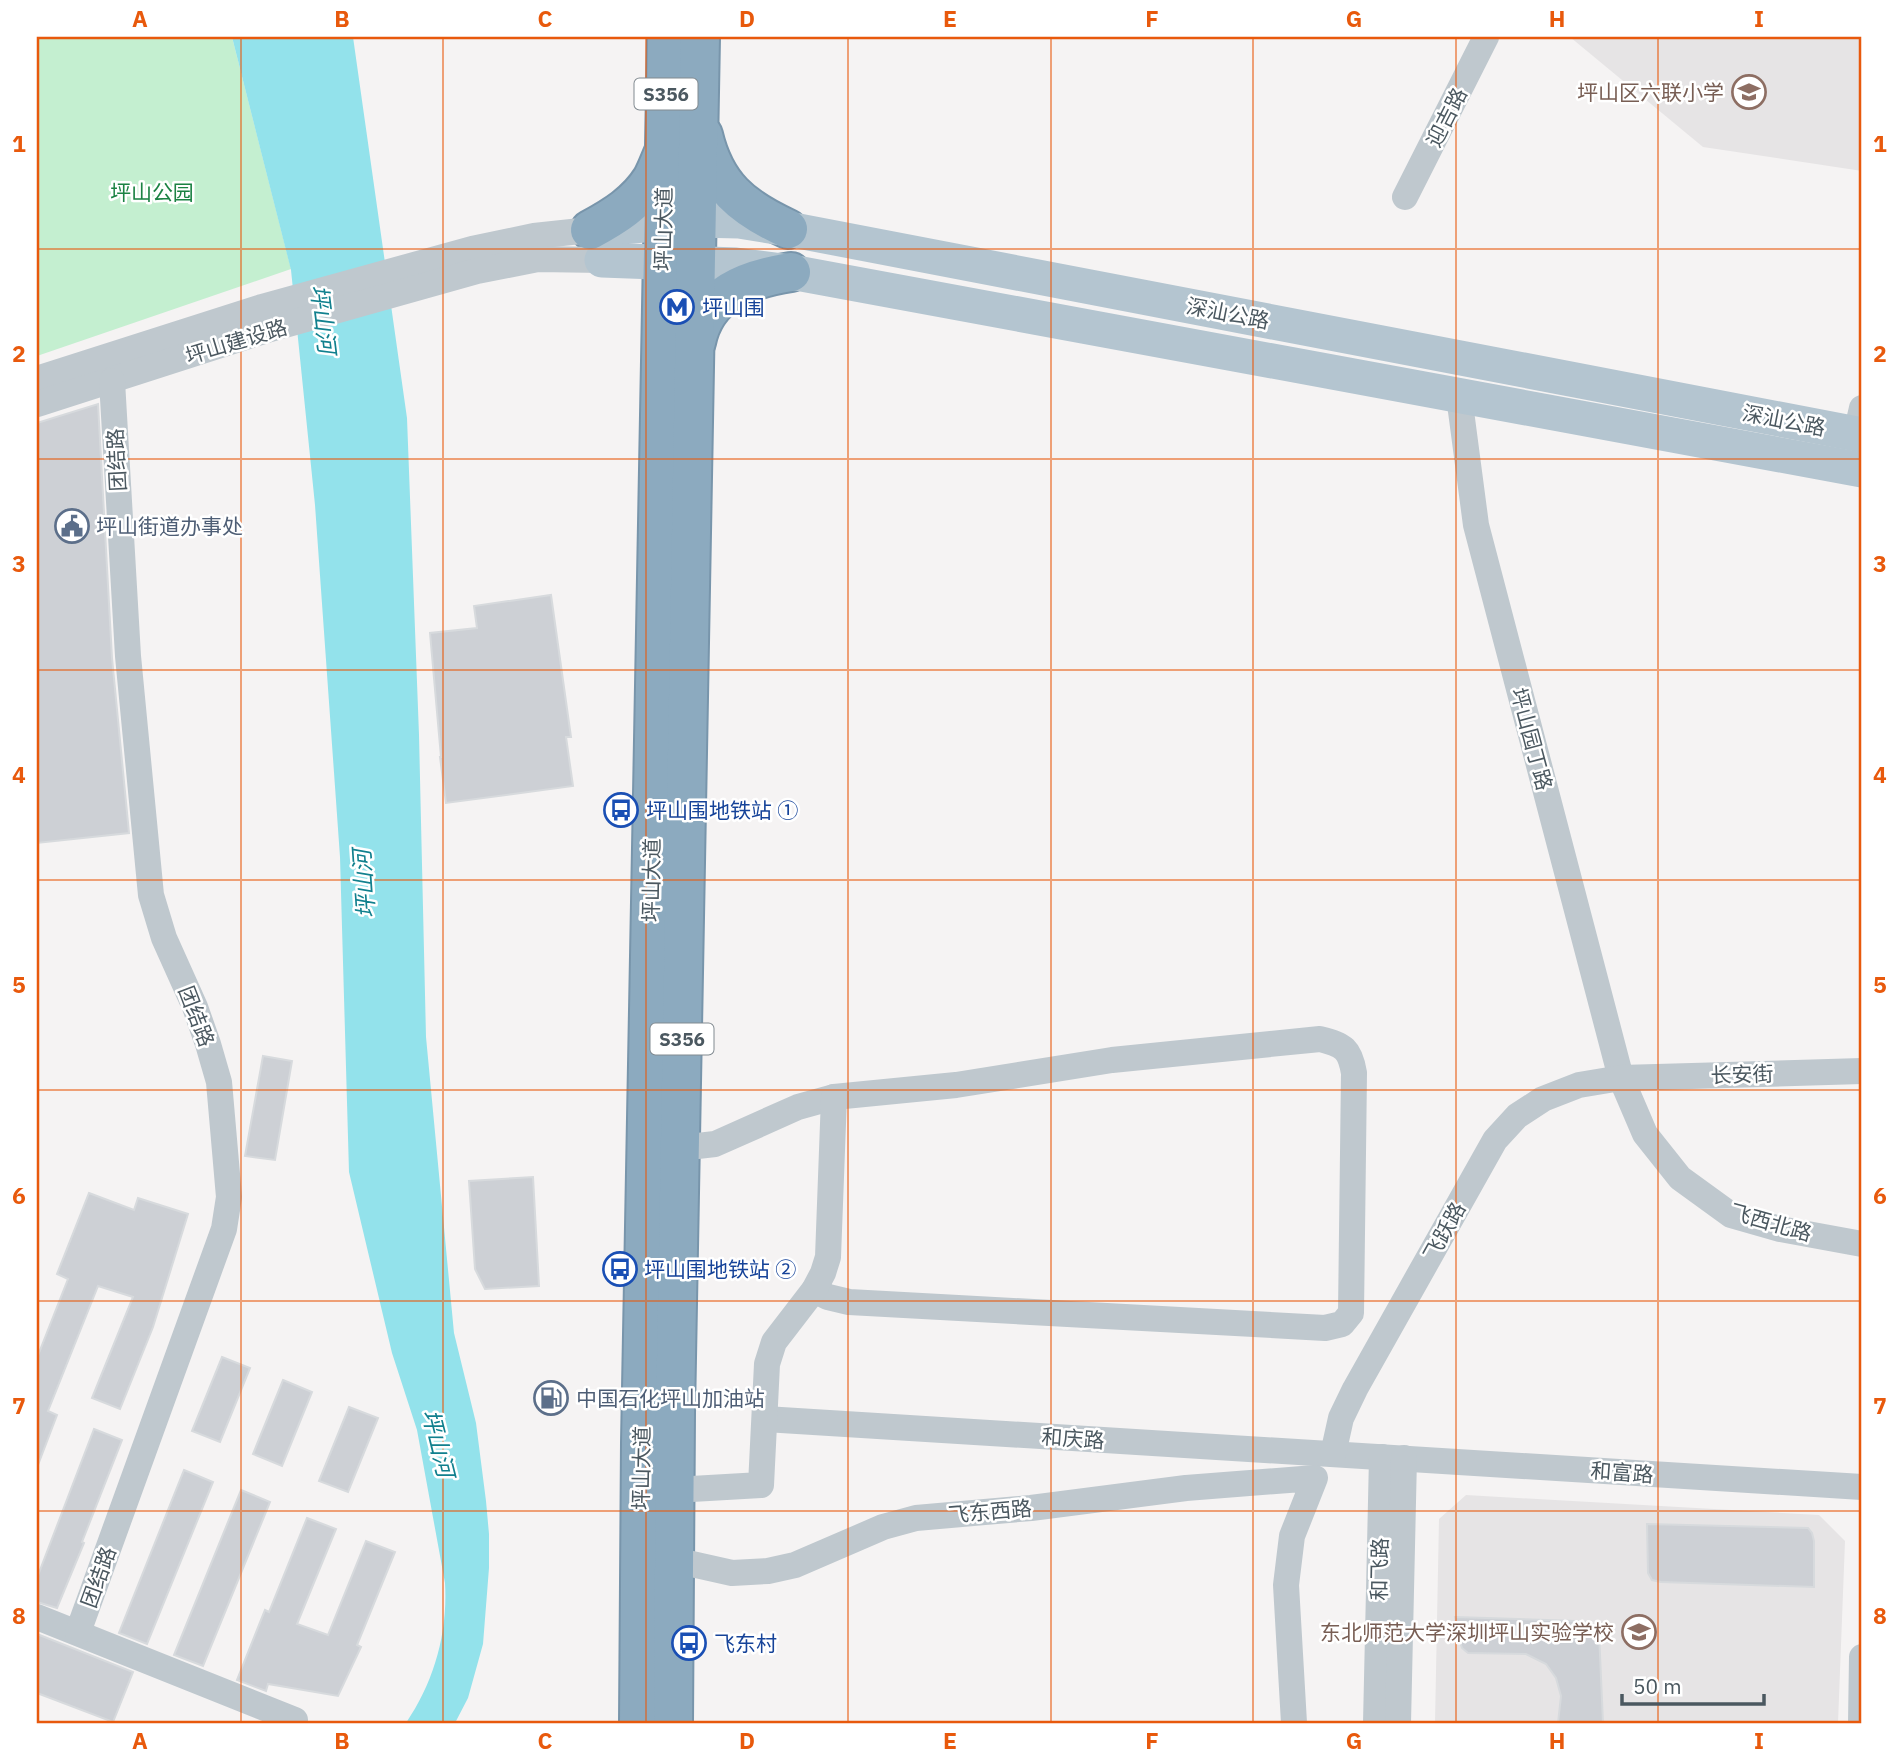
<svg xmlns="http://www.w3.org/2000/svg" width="1899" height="1760" viewBox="0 0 1899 1760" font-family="'IBM Plex Sans','Noto Sans SC',sans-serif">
<rect width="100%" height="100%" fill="#f5f3f3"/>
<!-- education -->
<g fill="#e6e4e5">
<polygon points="1570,37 1862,37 1862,171 1703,147"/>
<polygon points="1466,1495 1819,1515 1845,1541 1838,1723 1435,1723 1439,1519"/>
</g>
<!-- green -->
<polygon fill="#c4efd0" points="37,37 232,37 291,269 37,356"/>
<!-- water -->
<path fill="#93e2eb" d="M232,37H353L407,418L419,735L426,1037L454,1333L476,1423L486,1501L489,1534V1568L483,1644L468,1698L455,1723H406C434,1682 448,1633 445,1583L417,1430L392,1353L349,1172L340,857L315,505L291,270Z"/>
<!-- building -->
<g fill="#cdd0d5" stroke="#d7dadd" stroke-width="2">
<polygon points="98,404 112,658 129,833 37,843 37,423"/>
<polygon points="551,595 571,737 566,737 573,786 446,803 440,757 441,757 430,633 477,628 474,606"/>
<polygon points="263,1056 292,1061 275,1160 245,1156"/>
<polygon points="533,1177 539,1286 485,1289 475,1269 469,1181"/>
<polygon points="89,1193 134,1210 138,1198 188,1214 153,1327 120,1409 92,1398 133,1297 98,1286 48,1411 57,1415 38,1465 37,1358 68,1279 57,1274"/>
<polygon points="222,1357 250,1368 220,1442 192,1431"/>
<polygon points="283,1380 312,1392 282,1466 253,1454"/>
<polygon points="349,1407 378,1418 348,1492 319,1481"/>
<polygon points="94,1429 122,1440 82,1542 84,1543 57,1608 37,1602 37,1578"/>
<polygon points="184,1470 213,1482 147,1644 119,1633"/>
<polygon points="241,1490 270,1502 203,1666 174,1655"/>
<polygon points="307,1518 336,1529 297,1624 328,1635 366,1541 395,1552 357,1645 361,1647 338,1696 268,1684 266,1691 237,1680 265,1610 269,1612"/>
<polygon points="1647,1524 1808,1528 1812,1533 1814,1541 1814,1587 1661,1582 1652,1580 1648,1573"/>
<polygon points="1455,1617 1576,1621 1592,1624 1599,1632 1603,1723 1558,1723 1561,1696 1556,1678 1546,1664 1526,1654 1468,1653 1462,1648 1457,1634"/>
<polygon points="37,1634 133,1672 113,1722 37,1693"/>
</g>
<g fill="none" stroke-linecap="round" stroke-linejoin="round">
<!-- highway casing -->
<g stroke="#7895ab" stroke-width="42">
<g id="highway">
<path d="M703,135C715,186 742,208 788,229"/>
<path d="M590,230C614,217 637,203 652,179C657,170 660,161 664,152"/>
<path d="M696,342C706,293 747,279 791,272"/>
<polyline points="639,1723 641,1443 667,37"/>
<polyline points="673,1723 675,1413 700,37"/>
</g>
</g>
<!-- minor -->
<g stroke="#bfc8ce" stroke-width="26">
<polyline points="1405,197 1486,37"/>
<polyline points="37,379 262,307 472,249 534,236 590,230"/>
<polyline points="1459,396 1476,525 1621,1078 1645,1134 1680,1178 1731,1215 1780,1229 1862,1244"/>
<polyline points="37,404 267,330 477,271 538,259 602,260"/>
<polyline points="1856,434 1862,408"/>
<path d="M680,1148L715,1144L798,1107L834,1097L956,1085L1112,1060L1320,1039C1344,1045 1350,1049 1354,1073L1351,1313L1342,1324L1325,1328L849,1302L828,1297L814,1290"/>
<polyline points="765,1419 1862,1487"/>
<polyline points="1333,1454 1341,1418 1355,1389 1495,1140 1517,1116 1543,1099 1579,1085 1621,1078 1862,1071"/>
<polyline points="674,1490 761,1485 767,1364 774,1342 814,1290 823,1273 828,1257 834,1097"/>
<polyline points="674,1560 732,1573 768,1571 795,1565 883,1527 916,1518 1031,1508 1186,1488 1315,1478 1292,1536 1286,1585 1294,1723"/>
<polyline points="37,1617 295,1720"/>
<polyline points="78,1632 224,1229 229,1197 219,1082 208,1044 195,1007 164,938 151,895 128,656 112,381"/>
<polyline points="1376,1723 1382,1457"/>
<polyline points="1398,1723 1404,1458"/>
<polyline points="1861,1723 1862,1657"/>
</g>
<!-- major -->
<g stroke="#b4c5d0" stroke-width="35">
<polyline points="590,230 696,220 739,221 788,229 1862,435"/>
<polyline points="602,260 736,265 791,272 1862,470"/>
</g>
<!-- highway -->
<use href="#highway" stroke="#8caabf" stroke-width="38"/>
</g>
<!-- grid -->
<path fill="none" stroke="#e8590c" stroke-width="2" stroke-opacity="0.55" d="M241,37V1723M443,37V1723M646,37V1723M848,37V1723M1051,37V1723M1253,37V1723M1456,37V1723M1658,37V1723M37,249H1862M37,459H1862M37,670H1862M37,880H1862M37,1090H1862M37,1301H1862M37,1511H1862"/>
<!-- icons -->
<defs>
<g id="school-ring" transform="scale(1.75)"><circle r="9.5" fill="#fff" stroke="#8d6e63" stroke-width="1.5"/><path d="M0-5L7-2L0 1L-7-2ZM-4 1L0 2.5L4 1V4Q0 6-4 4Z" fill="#8d6e63"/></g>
<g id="metro-ring" transform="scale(1.75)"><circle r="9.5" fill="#fff" stroke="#1a4fb4" stroke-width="1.5"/><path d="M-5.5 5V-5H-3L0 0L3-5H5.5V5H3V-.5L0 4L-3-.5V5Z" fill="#1a4fb4"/></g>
<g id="civic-ring" transform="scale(1.75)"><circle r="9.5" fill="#fff" stroke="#5c6f8a" stroke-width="1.5"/><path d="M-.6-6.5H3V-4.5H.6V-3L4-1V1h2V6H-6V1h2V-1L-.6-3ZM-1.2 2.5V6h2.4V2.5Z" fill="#5c6f8a"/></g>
<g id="bus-ring" transform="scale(1.75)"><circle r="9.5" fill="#fff" stroke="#1a4fb4" stroke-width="1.5"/><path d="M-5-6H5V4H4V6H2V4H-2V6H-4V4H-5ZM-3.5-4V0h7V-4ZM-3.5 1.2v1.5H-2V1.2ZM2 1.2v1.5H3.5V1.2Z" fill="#1a4fb4"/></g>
<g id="fuel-ring" transform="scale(1.75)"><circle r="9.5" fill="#fff" stroke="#5c6f8a" stroke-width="1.5"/><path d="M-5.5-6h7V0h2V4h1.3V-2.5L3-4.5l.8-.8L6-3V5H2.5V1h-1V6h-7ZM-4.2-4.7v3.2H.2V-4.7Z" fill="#5c6f8a"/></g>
</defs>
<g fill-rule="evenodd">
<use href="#school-ring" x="1749" y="92"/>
<use href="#metro-ring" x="677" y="307"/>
<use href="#civic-ring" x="72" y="526"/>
<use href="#bus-ring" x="621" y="810"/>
<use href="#bus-ring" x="620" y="1269"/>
<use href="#fuel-ring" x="551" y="1398"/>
<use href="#school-ring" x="1639" y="1632"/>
<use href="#bus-ring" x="689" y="1643"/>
</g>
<g text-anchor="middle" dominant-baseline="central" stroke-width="5" stroke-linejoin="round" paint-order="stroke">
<!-- shield labels -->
<g fill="#fff" stroke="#818a90" stroke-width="2">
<rect x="634.5" y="78.5" width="63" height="31" rx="5"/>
<rect x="650.5" y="1023.5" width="63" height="31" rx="5"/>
</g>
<g font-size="19" font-weight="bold" fill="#4b5860">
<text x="666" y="94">S356</text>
<text x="682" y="1039">S356</text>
</g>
<!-- education labels -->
<g font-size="21" fill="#785e54" stroke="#fff" text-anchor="end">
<text x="1724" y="92">坪山区六联小学</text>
<text x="1614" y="1632">东北师范大学深圳坪山实验学校</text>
</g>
<!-- street labels -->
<g font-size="21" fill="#4b5860" stroke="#fff">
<text transform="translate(1446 117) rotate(-63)">迎吉路</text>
<text transform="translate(663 229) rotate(-89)">坪山大道</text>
<text transform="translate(1228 313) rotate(11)">深汕公路</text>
<text transform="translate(236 341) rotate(-17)">坪山建设路</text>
<text transform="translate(1784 420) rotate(11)">深汕公路</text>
<text transform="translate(116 460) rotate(-93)">团结路</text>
<text transform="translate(1532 739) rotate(75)">坪山园丁路</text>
<text transform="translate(651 880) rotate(-89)">坪山大道</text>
<text transform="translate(197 1016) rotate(69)">团结路</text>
<text transform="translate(1742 1074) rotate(-2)">长安街</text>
<text transform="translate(1771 1222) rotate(16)">飞西北路</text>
<text transform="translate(1444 1231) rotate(-61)">飞跃路</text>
<text transform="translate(1073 1438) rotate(4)">和庆路</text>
<text transform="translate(641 1468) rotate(-89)">坪山大道</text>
<text transform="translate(1622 1472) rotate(4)">和富路</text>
<text transform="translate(990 1511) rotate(-5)">飞东西路</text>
<text transform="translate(1379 1569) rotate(-89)">和飞路</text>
<text transform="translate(98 1577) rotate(-70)">团结路</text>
</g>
<!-- park labels -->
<g font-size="21" fill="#1b8243" stroke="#fff">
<text x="152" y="192">坪山公园</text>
</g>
<!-- transit labels -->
<g font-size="21" fill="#164399" stroke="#fff" text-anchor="start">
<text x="702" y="307">坪山围</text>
<text x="646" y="810">坪山围地铁站 ①</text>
<text x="644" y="1269">坪山围地铁站 ②</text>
<text x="714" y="1643">飞东村</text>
</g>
<!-- service labels -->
<g font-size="21" fill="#4e5e75" stroke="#fff" text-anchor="start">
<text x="96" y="526">坪山街道办事处</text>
<text x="576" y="1398">中国石化坪山加油站</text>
</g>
<!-- water labels -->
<g font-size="23" font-style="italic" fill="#11808e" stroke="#fff">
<text transform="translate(324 319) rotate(83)">坪山河</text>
<text transform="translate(363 884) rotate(-94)">坪山河</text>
<text transform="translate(439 1443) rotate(76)">坪山河</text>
</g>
</g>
<!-- border -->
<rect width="1899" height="1760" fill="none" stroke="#ffffff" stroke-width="77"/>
<!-- scale -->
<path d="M1622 1694v10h142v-10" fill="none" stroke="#4b5860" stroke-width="3.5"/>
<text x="1633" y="1694" font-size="21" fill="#4b5860" stroke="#ffffff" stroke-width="5" paint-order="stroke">50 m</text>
<rect x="38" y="38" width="1822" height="1684" fill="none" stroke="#e8590c" stroke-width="2.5"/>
<g font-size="23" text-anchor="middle" font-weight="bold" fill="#e8590c">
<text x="140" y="27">A</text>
<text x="342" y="27">B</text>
<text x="545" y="27">C</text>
<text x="747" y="27">D</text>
<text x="950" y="27">E</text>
<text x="1152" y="27">F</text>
<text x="1354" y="27">G</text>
<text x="1557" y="27">H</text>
<text x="1759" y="27">I</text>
<text x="19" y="152">1</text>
<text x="1880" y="152">1</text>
<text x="19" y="362">2</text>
<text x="1880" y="362">2</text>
<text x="19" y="572">3</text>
<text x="1880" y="572">3</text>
<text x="19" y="783">4</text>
<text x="1880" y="783">4</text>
<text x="19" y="993">5</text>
<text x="1880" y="993">5</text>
<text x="19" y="1204">6</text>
<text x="1880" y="1204">6</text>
<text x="19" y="1414">7</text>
<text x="1880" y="1414">7</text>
<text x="19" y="1624">8</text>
<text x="1880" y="1624">8</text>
<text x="140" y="1749">A</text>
<text x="342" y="1749">B</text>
<text x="545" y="1749">C</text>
<text x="747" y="1749">D</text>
<text x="950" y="1749">E</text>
<text x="1152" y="1749">F</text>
<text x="1354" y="1749">G</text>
<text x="1557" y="1749">H</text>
<text x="1759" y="1749">I</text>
</g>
</svg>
